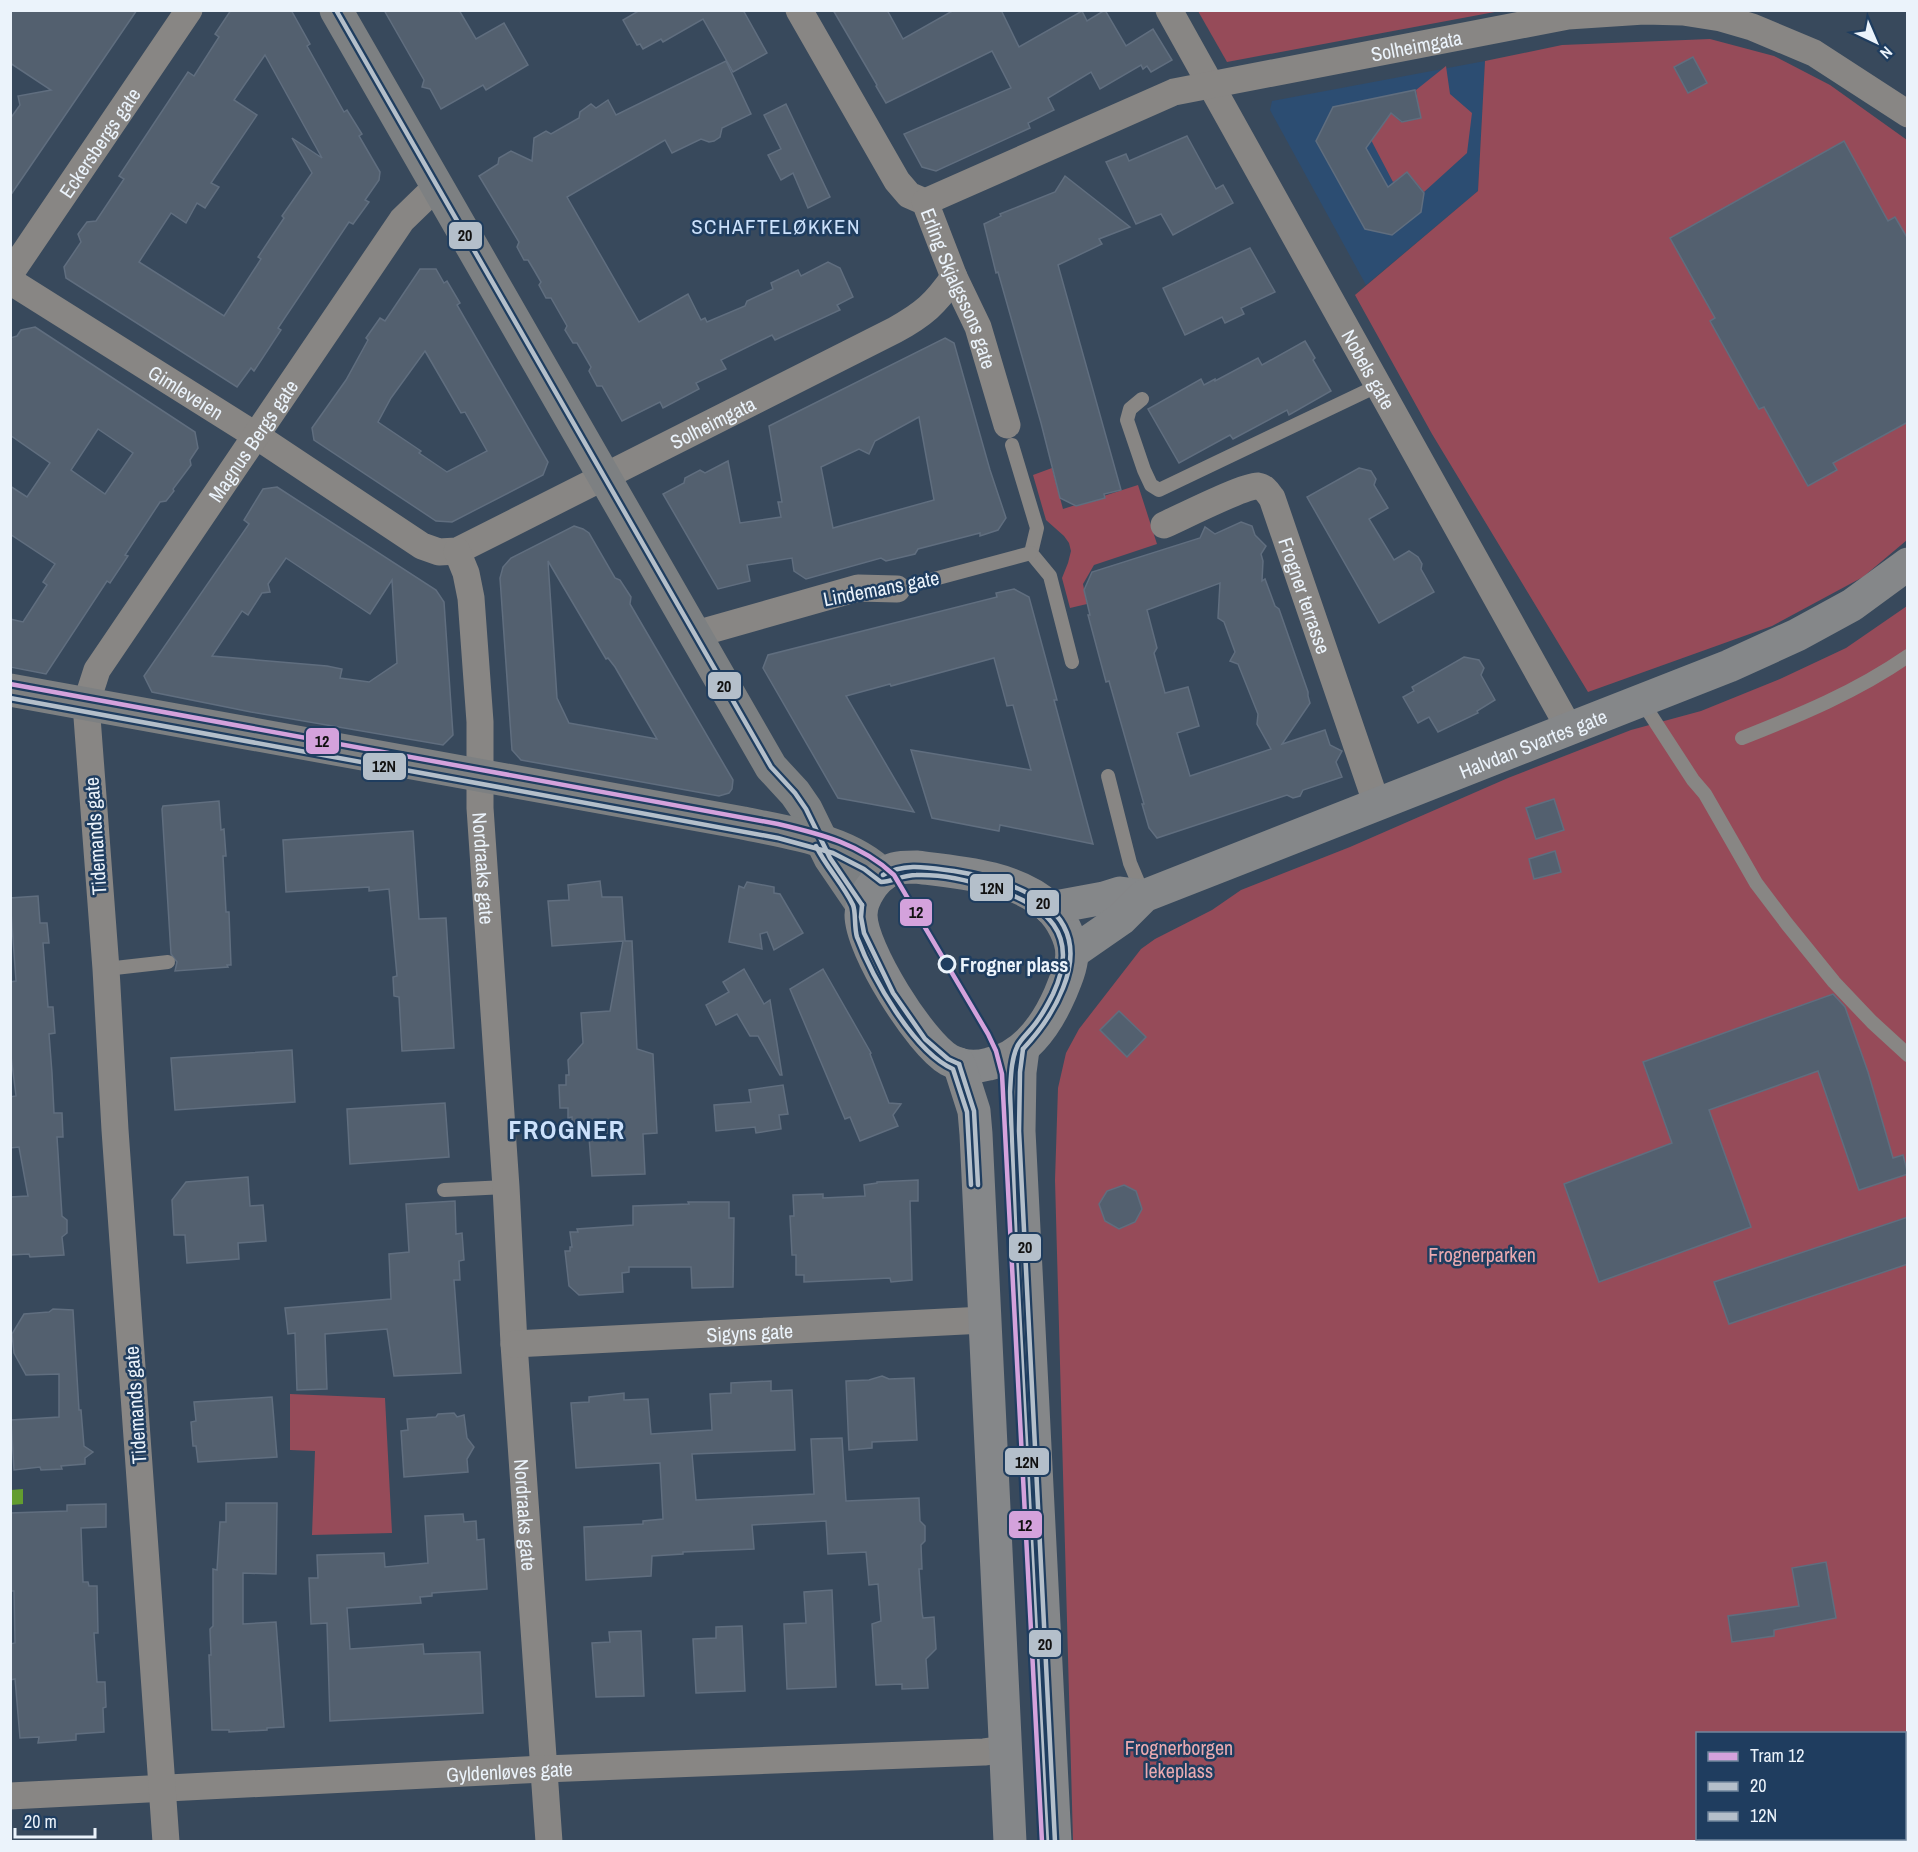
<svg xmlns="http://www.w3.org/2000/svg" width="1918" height="1852" viewBox="0 0 1918 1852" font-family="'Archivo Narrow',sans-serif">
<rect width="100%" height="100%" fill="#38495c"/>
<!-- built -->
<polygon fill="#2c4d72" points="1485,61 1478,191 1366,285 1270,110 1272,101"/>
<!-- green -->
<g fill="#964b59" fill-rule="evenodd">
<polygon points="1198,11 1500,11 1227,62"/>
<polygon points="1710,39 1774,56 1830,85 1907,140 1907,540 1863,577 1772,626 1588,692 1432,434 1355,295 1478,191 1485,61 1562,45"/>
<polygon points="1446,66 1450,94 1472,113 1467,153 1424,192 1408,173 1393,182 1371,140 1378,130 1372,99 1388,96 1391,113 1401,122 1420,118 1416,90"/>
<polygon points="1052,468 1063,509 1138,485 1157,544 1094,565 1083,584 1087,604 1070,608 1062,578 1068,563 1071,551 1069,543 1064,536 1046,520 1033,475"/>
<path d="M1907,606V1841H1073L1055,1180L1058,1088L1066,1053L1079,1029L1141,949L1155,939L1212,910L1241,890L1350,847L1508,778L1631,730L1701,711L1780,679L1846,648ZM1698,1734H1904V1838H1698Z"/>
<polygon points="290,1394 385,1398 392,1533 312,1535 315,1451 290,1450"/>
</g>
<!-- water -->
<polygon fill="#639d2f" points="23,1489 23,1504 11,1505 11,1490"/>
<!-- building -->
<g fill="#53606f" stroke="#606e7f" stroke-width="1.5" fill-rule="evenodd">
<polygon points="10,10 137,10 10,196 10,119 20,105 18,96 51,90 10,63"/>
<path d="M231,10H291L310,44L307,46L344,112L347,110L362,134L359,136L380,172L379,180L365,200L369,202L353,224L349,222L278,328L281,330L254,371L251,368L237,387L66,278L64,267L81,242L78,234L87,222L96,221L124,179L119,176L188,72L194,76L219,37L215,34ZM265,55L322,158L292,138L312,173L282,216L284,218L258,257L261,259L224,316L139,262L171,213L186,223L197,203L205,208L219,187L211,183L257,115L234,100Z"/>
<polygon points="384,10 459,10 476,39 504,23 528,65 486,90 483,85 441,109 430,89 422,87 424,80"/>
<polygon points="640,10 743,10 767,53 733,72 703,19 663,42 661,39 643,49 640,44 637,45 623,20"/>
<polygon points="833,10 887,10 903,39 954,10 1001,10 1019,47 1082,11 1087,21 1105,10 1126,46 1153,29 1172,60 1151,72 1147,66 1143,69 1141,65 1100,89 1091,72 1048,98 1054,110 1028,123 1030,128 936,171 922,167 904,134 1011,88 992,51 886,103 876,86 877,85"/>
<polygon points="1693,57 1707,83 1688,93 1674,67"/>
<polygon points="726,61 751,114 722,128 720,137 714,141 709,142 701,139 672,153 665,140 567,197 639,322 688,294 701,320 705,318 707,322 745,306 747,301 773,289 771,283 798,270 801,276 828,262 840,268 853,297 837,305 840,310 775,340 772,335 721,360 726,369 696,383 699,389 663,408 660,402 622,421 602,386 597,386 589,371 591,367 577,343 573,343 565,330 567,326 551,298 546,298 539,285 541,282 534,270 528,260 524,260 517,247 519,242 479,176 498,164 499,158 511,151 532,161 534,138 546,131 551,134 579,118 580,112 591,104 596,108 608,100 616,115"/>
<polygon points="1415,90 1421,118 1402,122 1391,113 1366,148 1388,187 1407,172 1424,193 1421,212 1392,235 1365,229 1316,141 1333,107"/>
<polygon points="786,104 830,197 808,208 793,173 781,180 768,155 781,149 764,115"/>
<polygon points="1187,136 1216,189 1223,185 1233,203 1173,235 1161,214 1136,224 1106,162 1126,154 1129,161"/>
<polygon points="1844,141 1888,221 1895,217 1908,239 1908,422 1833,463 1837,470 1808,486 1764,407 1759,409 1710,321 1715,318 1670,238"/>
<polygon points="1065,176 1130,227 1099,239 1102,244 1058,265 1121,490 1104,494 1105,498 1076,506 1060,498 1041,423 998,272 996,273 984,224 1001,216 1000,214 1055,192"/>
<polygon points="1250,248 1275,292 1241,308 1244,314 1225,323 1222,317 1185,335 1163,288"/>
<path d="M420,269H436L444,283L447,281L460,303L457,305L548,462L543,475L452,522L436,521L314,440L312,428L346,380L368,340L366,338L380,318L385,321ZM425,351L461,413L465,412L487,451L447,472L419,453L421,451L378,422L391,398Z"/>
<path d="M35,327L195,432L198,448L190,460L191,465L173,489L174,491L166,501L160,502L125,555L128,556L110,583L107,581L46,674L10,667V619L23,622L47,585L43,582L55,564L10,534V486L27,497L50,463L10,435V338L17,336L21,330ZM98,429L133,453L105,494L71,470Z"/>
<path d="M945,338L954,343L990,470L1006,518L998,530L980,536V533L918,549L915,554L886,561L881,558L806,579L794,571L792,558L747,565L750,581L718,589L663,494L684,483L685,478L700,470L705,473L728,461L740,523L781,517L778,502H782L769,426ZM919,417L934,500L833,528L821,467L859,449L869,454L875,441Z"/>
<polygon points="1305,341 1315,358 1313,360 1331,391 1289,415 1287,410 1233,439 1230,435 1179,463 1148,409 1201,379 1204,385 1215,379 1215,381 1258,358 1262,365"/>
<polygon points="1359,468 1371,471 1376,479 1374,485 1388,508 1369,519 1394,560 1409,551 1418,557 1422,564 1421,569 1434,592 1379,623 1307,497"/>
<path d="M277,487L436,590L444,602L453,735L443,745L251,712L152,692L144,676L249,524L244,520L263,489ZM286,558L370,614L392,580L397,663L369,682L340,678L342,669L327,666L212,656L242,611L248,615L262,593L270,592L268,584Z"/>
<path d="M1241,522L1252,526L1255,535L1266,546L1261,554L1263,561L1262,581L1265,579L1275,606L1279,609L1308,692V696L1310,703L1282,744L1325,730L1330,745L1342,751L1336,762L1342,777L1303,790L1300,796L1293,798L1287,795L1157,838L1149,828L1142,804H1144L1109,681L1106,682L1088,615H1090L1084,590L1092,572L1200,538L1205,527L1215,534ZM1220,583L1218,618L1224,622L1235,652L1230,661L1238,664L1258,714L1257,724L1271,749L1190,776L1177,733L1199,726L1188,687L1165,693L1154,653L1157,648L1147,610Z"/>
<path d="M574,526L583,529L589,533L615,578L620,580L631,597L630,604L733,780L732,789L729,793L719,796L521,760L512,750L500,578L503,567L511,558ZM548,561L606,659L608,658L615,667L657,739L569,723L557,698Z"/>
<polygon points="1014,589 1029,597 1057,700 1054,700 1093,844 1000,825 999,831 932,818 911,750 1031,770 1013,705 1007,706 994,658 891,686 890,684 846,696 914,812 838,798 763,668 768,655 997,597 996,593"/>
<polygon points="1464,657 1479,660 1484,668 1481,675 1495,700 1477,711 1478,713 1438,732 1429,717 1418,723 1403,697 1414,691 1412,687"/>
<polygon points="1554,799 1564,830 1536,839 1526,808"/>
<polygon points="219,801 221,830 224,829 226,856 223,856 226,912 229,912 231,965 227,965 228,967 175,971 177,962 171,954 162,809 163,806"/>
<polygon points="413,831 419,919 446,918 454,1048 402,1051 399,997 394,996 393,977 397,976 389,889 369,891 369,887 286,892 283,840"/>
<polygon points="1555,851 1561,872 1534,879 1529,859"/>
<polygon points="600,881 602,897 622,897 625,941 632,941 637,1049 653,1054 657,1133 643,1134 645,1174 592,1176 589,1137 573,1137 572,1117 568,1118 568,1108 560,1108 559,1085 566,1085 566,1075 569,1075 568,1060 583,1043 581,1013 610,1011 623,941 552,946 548,901 569,900 568,885"/>
<polygon points="747,882 774,887 774,893 780,894 803,933 774,950 767,932 760,934 762,949 729,942 739,886 744,888"/>
<polygon points="38,896 40,923 47,923 49,943 43,943 48,1007 53,1007 55,1033 49,1034 52,1073 54,1113 62,1113 63,1137 57,1137 62,1216 67,1220 67,1233 62,1237 64,1255 30,1257 29,1254 10,1255 10,1197 28,1196 19,1147 10,1148 10,1097 16,1096 10,1048 10,982 16,981 10,898"/>
<polygon points="744,969 764,1004 770,1000 782,1075 780,1075 758,1036 750,1036 737,1014 716,1025 706,1005 729,992 723,982"/>
<polygon points="823,969 871,1053 870,1054 889,1103 901,1104 893,1115 898,1126 860,1141 850,1117 845,1119 790,989"/>
<polygon points="1833,994 1845,1007 1868,1072 1893,1158 1903,1155 1908,1174 1859,1190 1818,1071 1709,1110 1751,1227 1599,1282 1564,1184 1672,1143 1643,1062"/>
<polygon points="1119,1011 1146,1037 1127,1057 1100,1030"/>
<polygon points="292,1050 295,1102 175,1110 171,1058"/>
<polygon points="783,1085 788,1114 779,1115 781,1129 756,1133 755,1127 716,1131 714,1105 751,1102 749,1090"/>
<polygon points="445,1103 449,1157 350,1164 347,1109"/>
<polygon points="248,1177 250,1206 263,1205 266,1241 238,1243 239,1259 187,1263 185,1235 174,1235 172,1200 186,1182"/>
<polygon points="918,1180 918,1201 910,1201 912,1280 891,1282 890,1278 804,1282 804,1275 796,1275 796,1255 792,1255 790,1216 794,1216 793,1195 823,1194 823,1198 865,1196 864,1185 877,1183 877,1182"/>
<polygon points="1124,1185 1136,1191 1142,1209 1135,1222 1119,1229 1105,1221 1099,1204 1107,1191"/>
<polygon points="455,1201 456,1234 462,1233 464,1260 459,1261 460,1280 454,1280 461,1373 394,1376 387,1329 325,1334 327,1389 297,1390 295,1333 288,1334 285,1308 391,1299 389,1254 409,1252 406,1204"/>
<polygon points="688,1202 729,1202 729,1218 734,1218 733,1287 692,1288 691,1267 629,1267 629,1272 622,1273 623,1292 579,1295 569,1286 565,1251 570,1251 570,1247 572,1247 570,1232 578,1232 577,1229 633,1225 633,1206 689,1204"/>
<polygon points="1908,1217 1908,1264 1729,1324 1714,1282"/>
<polygon points="53,1309 73,1310 79,1410 81,1410 84,1446 93,1452 85,1458 85,1464 61,1466 62,1469 41,1470 40,1467 14,1470 11,1420 59,1417 59,1374 26,1375 14,1353 12,1334 24,1314 49,1312"/>
<polygon points="882,1376 889,1379 914,1378 917,1440 872,1442 872,1448 849,1450 846,1381 869,1380"/>
<polygon points="771,1381 771,1391 792,1390 795,1450 692,1454 696,1500 814,1494 811,1439 842,1438 846,1501 919,1498 920,1521 925,1526 925,1541 921,1545 922,1569 919,1569 922,1613 923,1618 934,1617 936,1649 926,1659 928,1688 902,1689 902,1684 876,1685 872,1624 881,1621 878,1584 869,1585 866,1552 828,1554 826,1521 752,1525 754,1549 683,1552 683,1554 652,1556 651,1576 586,1580 584,1527 643,1524 643,1521 663,1519 660,1463 576,1468 571,1403 589,1402 589,1397 624,1393 624,1400 648,1399 651,1434 712,1430 710,1394 731,1393 731,1383"/>
<polygon points="272,1397 277,1457 198,1462 196,1446 193,1446 191,1422 196,1421 194,1402"/>
<polygon points="454,1413 457,1417 464,1415 467,1438 474,1447 467,1459 468,1472 404,1477 401,1431 408,1430 407,1419 436,1417 438,1414"/>
<polygon points="226,1503 277,1503 276,1574 243,1573 243,1624 276,1622 284,1727 267,1728 267,1730 229,1732 229,1730 212,1730 209,1655 211,1655 210,1629 213,1626 213,1569 217,1570 220,1522 226,1522"/>
<polygon points="106,1504 106,1527 81,1528 83,1582 88,1582 89,1586 97,1586 98,1633 94,1633 97,1682 105,1682 106,1707 103,1708 104,1732 76,1734 76,1740 38,1743 39,1737 20,1738 15,1679 10,1680 10,1644 15,1643 14,1591 10,1591 10,1513 67,1511 67,1505"/>
<polygon points="463,1514 464,1522 476,1521 477,1540 484,1539 487,1589 432,1593 432,1596 420,1597 421,1603 347,1608 350,1649 423,1644 424,1654 480,1652 483,1713 330,1721 327,1623 311,1624 309,1578 318,1578 317,1555 384,1553 385,1567 428,1563 425,1516"/>
<polygon points="1826,1562 1836,1618 1774,1630 1774,1636 1732,1642 1728,1616 1799,1606 1792,1568"/>
<polygon points="832,1590 836,1687 787,1689 784,1624 806,1623 804,1592"/>
<polygon points="742,1626 745,1691 696,1693 693,1639 716,1638 716,1627"/>
<polygon points="641,1631 644,1696 596,1697 592,1643 610,1642 609,1632"/>
</g>
<g fill="none" stroke-linecap="round" stroke-linejoin="round">
<!-- lane -->
<g stroke="#888684" stroke-width="14">
<polyline points="1142,399 1130,409 1127,420 1144,470 1151,485 1159,490 1377,386"/>
<polyline points="1012,445 1037,528 1031,553 1050,576 1072,662"/>
<polyline points="897,589 1031,553"/>
<polyline points="1641,700 1693,780 1705,794 1756,883 1787,924 1834,982 1872,1022 1908,1055"/>
<path d="M1742,738C1800,715 1856,692 1908,656"/>
<polyline points="1108,776 1130,863 1143,894"/>
<polyline points="106,969 168,962"/>
<polyline points="444,1190 506,1187"/>
</g>
<!-- street -->
<g stroke="#888684" stroke-width="27">
<path id="s1" d="M799,10L897,181L909,195L925,202L954,277L978,327L1007,425"/>
<path id="s2" d="M1169,10L1569,728"/>
<path id="s3" d="M925,202L1174,92L1568,16L1644,11L1683,12L1721,18L1752,27L1814,53L1908,114"/>
<path id="s4" d="M10,274L189,10"/>
<path id="s5" d="M10,281L255,435L422,546L439,552L457,551L895,330C924,314 935,304 954,277"/>
<path id="s6" d="M1164,525C1180,518 1245,485 1258,486C1265,487 1268,493 1272,498L1377,805"/>
<path id="s7" d="M457,551L466,573L471,598L480,722V808L506,1187L514,1344L549,1842"/>
<polyline points="696,634 858,588 897,589"/>
<path id="s8" d="M514,1344L984,1320"/>
<path id="s9" d="M10,1796L544,1769L984,1752L1006,1749"/>
<path id="s10" d="M166,1842L115,1130L106,969L86,704L97,670L402,220L436,187"/>
</g>
<!-- secondary -->
<g stroke="#7d8082" stroke-width="33">
<polyline points="336,10 771,767 795,793 806,809 830,858 862,905"/>
<path d="M10,690L743,823C790,833 848,840 883,875"/>
</g>
<!-- primary -->
<g stroke="#858789" stroke-width="33">
<path d="M916,867C958,872 1016,876 1049,907C1061,918 1072,938 1072,955C1071,969 1065,982 1060,994C1046,1026 1025,1057 989,1064C975,1068 962,1067 949,1060C920,1043 861,949 861,915C861,899 874,879 889,871C897,867 907,867 916,867Z"/>
<polyline points="1050,908 1104,898 1120,893 1144,896"/>
<path id="s11" d="M1072,953L1121,919L1144,896L1729,666L1797,635L1852,605L1908,564"/>
<polyline points="1023,1049 1020,1072 1019,1131 1055,1842"/>
<polyline points="959,1064 974,1111 976,1134 1010,1842"/>
</g>
<!-- bus-1 casing -->
<g stroke="#1f3d5f" stroke-width="9">
<g id="bus-1">
<polyline points="336,10 771,767 795,793 806,809 830,858 862,905"/>
<path d="M883,875C905,862 930,868 954,871C1017,881 1095,909 1063,988C1054,1011 1040,1031 1023,1049"/>
<polyline points="862,905 861,917 864,933 893,993 925,1039 948,1059 959,1064"/>
<polyline points="1023,1049 1020,1072 1019,1131 1055,1842"/>
<polyline points="959,1064 974,1111 978,1185"/>
</g>
</g>
<!-- bus-2 casing -->
<g stroke="#1f3d5f" stroke-width="9">
<g id="bus-2">
<path d="M10,698L778,838L833,853L864,869L881,882C891,882 903,875 916,875C941,874 968,880 992,888C1047,905 1081,934 1053,994C1047,1006 1040,1019 1031,1029C1026,1035 1020,1040 1017,1047C1011,1060 1011,1077 1010,1092L1016,1252L1047,1842"/>
<path d="M816,846C826,867 843,884 853,905C856,912 854,927 857,937C872,977 913,1051 953,1069L967,1112L971,1185"/>
</g>
</g>
<!-- bus-1 -->
<use href="#bus-1" stroke="#b4bfca" stroke-width="4.5"/>
<!-- bus-2 -->
<use href="#bus-2" stroke="#b4bfca" stroke-width="4.5"/>
<!-- tram-1 casing -->
<g stroke="#1f3d5f" stroke-width="9">
<path id="tram-1" d="M10,684L778,824C821,834 861,844 894,875L988,1034L996,1051L1002,1074L1042,1842"/>
</g>
<!-- tram-1 -->
<use href="#tram-1" stroke="#d4a2dc" stroke-width="4.5"/>
</g>
<!-- markers -->
<circle fill="#1f3d5f" stroke="#ebf3fb" stroke-width="3" cx="947" cy="964" r="8"/>
<g text-anchor="middle" dominant-baseline="central" stroke-width="5" stroke-linejoin="round" paint-order="stroke">
<!-- street labels -->
<g font-size="20" fill="#ebf3fb" stroke="#1f3d5f">
<text stroke="none"><textPath href="#s3" startOffset="519">Solheimgata</textPath></text>
<text stroke="none"><textPath href="#s4" startOffset="159">Eckersbergs gate</textPath></text>
<text stroke="none"><textPath href="#s1" startOffset="326">Erling Skjalgssons gate</textPath></text>
<text stroke="none"><textPath href="#s2" startOffset="411">Nobels gate</textPath></text>
<text stroke="none"><textPath href="#s5" startOffset="208">Gimleveien</textPath></text>
<text stroke="none"><textPath href="#s5" startOffset="812">Solheimgata</textPath></text>
<text stroke="none"><textPath href="#s10" startOffset="1454">Magnus Bergs gate</textPath></text>
<text transform="translate(881 588) rotate(-11)">Lindemans gate</text>
<text stroke="none"><textPath href="#s6" startOffset="224">Frogner terrasse</textPath></text>
<text stroke="none"><textPath href="#s11" startOffset="510">Halvdan Svartes gate</textPath></text>
<text transform="translate(95 836) rotate(-94)">Tidemands gate</text>
<text stroke="none"><textPath href="#s7" startOffset="320">Nordraaks gate</textPath></text>
<text stroke="none"><textPath href="#s8" startOffset="236">Sigyns gate</textPath></text>
<text transform="translate(135 1405) rotate(-94)">Tidemands gate</text>
<text stroke="none"><textPath href="#s7" startOffset="968">Nordraaks gate</textPath></text>
<text stroke="none"><textPath href="#s9" startOffset="500">Gyldenløves gate</textPath></text>
</g>
<!-- stop labels -->
<g font-size="20" font-weight="bold" fill="#ebf3fb" stroke="#1f3d5f" text-anchor="start">
<text x="960" y="964">Frogner plass</text>
</g>
<!-- park labels -->
<g font-size="20" fill="#ebaab0" stroke="#1f3d5f">
<text x="1482" y="1254">Frognerparken</text>
<text x="1179" y="1747">Frognerborgen<tspan x="1179" dy="23">lekeplass</tspan></text>
</g>
<!-- neighbourhood labels -->
<g font-size="21" letter-spacing="1.5" fill="#cce1fb" stroke="#1f3d5f">
<text x="776" y="226">SCHAFTELØKKEN</text>
</g>
<!-- district labels -->
<g font-size="26" font-weight="bold" letter-spacing="1.5" fill="#cce1fb" stroke="#1f3d5f">
<text x="567" y="1129">FROGNER</text>
</g>
</g>
<g stroke="#1f3d5f" stroke-width="2">
<rect x="448" y="221" width="35" height="29" rx="6" fill="#b4bfca"/>
<rect x="707" y="671" width="35" height="29" rx="6" fill="#b4bfca"/>
<rect x="305" y="727" width="35" height="28" rx="6" fill="#d4a2dc"/>
<rect x="362" y="752" width="45" height="29" rx="6" fill="#b4bfca"/>
<rect x="969" y="873" width="45" height="29" rx="6" fill="#b4bfca"/>
<rect x="1026" y="889" width="34" height="28" rx="6" fill="#b4bfca"/>
<rect x="899" y="898" width="34" height="29" rx="6" fill="#d4a2dc"/>
<rect x="1008" y="1233" width="34" height="29" rx="6" fill="#b4bfca"/>
<rect x="1004" y="1447" width="46" height="29" rx="6" fill="#b4bfca"/>
<rect x="1008" y="1510" width="35" height="29" rx="6" fill="#d4a2dc"/>
<rect x="1028" y="1629" width="34" height="29" rx="6" fill="#b4bfca"/>
</g>
<g font-size="16" text-anchor="middle" font-weight="bold" fill="#111">
<text x="465" y="241">20</text>
<text x="724" y="692">20</text>
<text x="322" y="747">12</text>
<text x="384" y="772">12N</text>
<text x="992" y="894">12N</text>
<text x="1043" y="909">20</text>
<text x="916" y="918">12</text>
<text x="1025" y="1253">20</text>
<text x="1027" y="1468">12N</text>
<text x="1025" y="1531">12</text>
<text x="1045" y="1650">20</text>
</g>
<!-- border -->
<rect width="1918" height="1852" fill="none" stroke="#ebf3fb" stroke-width="24"/>
<!-- legend -->
<rect x="1696" y="1732" width="210" height="108" fill="#1f3d5f" stroke="#71869d" stroke-width="1.5"/>
<rect x="1708" y="1752" width="30" height="9" fill="#d4a2dc" stroke="#71869d" stroke-width="1.5"/>
<text x="1750" y="1762" font-size="18" fill="#ebf3fb">Tram 12</text>
<rect x="1708" y="1782" width="30" height="9" fill="#b4bfca" stroke="#71869d" stroke-width="1.5"/>
<text x="1750" y="1792" font-size="18" fill="#ebf3fb">20</text>
<rect x="1708" y="1812" width="30" height="9" fill="#b4bfca" stroke="#71869d" stroke-width="1.5"/>
<text x="1750" y="1822" font-size="18" fill="#ebf3fb">12N</text>
<!-- north arrow -->
<g transform="translate(1876 42) rotate(136)" stroke="#1f3d5f" stroke-width="4.5" paint-order="stroke">
<path d="M0-4.5L10 22L0 15L-10 22Z" fill="#ebf3fb"/>
<text y="-9" font-size="16" font-weight="bold" text-anchor="middle" fill="#ebf3fb">N</text>
</g>
<!-- scale -->
<path d="M15 1828v9h80v-9" fill="none" stroke="#ebf3fb" stroke-width="3"/>
<text x="24" y="1828" font-size="18" fill="#ebf3fb" stroke="#1f3d5f" stroke-width="4.5" paint-order="stroke">20 m</text>
</svg>
